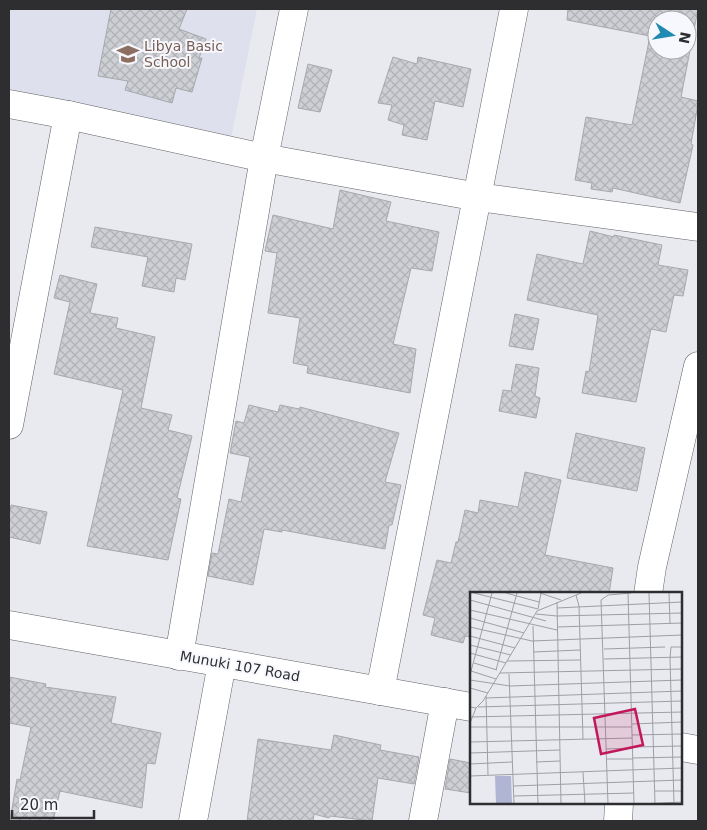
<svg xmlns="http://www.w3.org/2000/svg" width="707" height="830" viewBox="0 0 707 830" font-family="'DejaVu Sans',sans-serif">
<defs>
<pattern id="building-cross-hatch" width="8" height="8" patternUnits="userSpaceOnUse" patternTransform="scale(1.25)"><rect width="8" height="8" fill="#cecfd4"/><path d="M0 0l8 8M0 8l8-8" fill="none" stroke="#b1b2b6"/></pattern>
</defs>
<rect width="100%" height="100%" fill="#e9eaf0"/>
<!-- built -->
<polygon fill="#dee0ed" points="9,9 257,9 230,144 9,100"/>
<!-- building -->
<g fill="url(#building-cross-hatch)" stroke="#a7a8ad" fill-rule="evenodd">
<polygon points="111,9 187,9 179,29 206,39 199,58 202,58 192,92 176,88 172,103 125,90 128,81 98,76"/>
<path d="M568,9H698L681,97L698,101V104L691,144L693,145L680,203L613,188L612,192L591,189L592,183L575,180L586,117L632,125L650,36L567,20ZM657,20H687V50H657Z"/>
<polygon points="393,57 417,64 418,57 471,69 463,107 435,101 427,140 402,135 404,125 388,120 392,105 378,103"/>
<polygon points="308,64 332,70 320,112 298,108"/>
<polygon points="340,190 391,202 386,221 439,232 432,271 411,268 393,344 416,349 410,393 307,373 308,366 293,363 300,318 268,313 277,253 265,251 273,215 333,229"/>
<polygon points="95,227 192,244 185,280 176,278 174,292 142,286 148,257 91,247"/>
<polygon points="590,231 614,237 614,235 662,245 658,265 688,270 683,296 674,295 666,332 651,329 636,402 582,393 586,371 589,372 598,315 527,300 537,254 583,264"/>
<polygon points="60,275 97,284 90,313 118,318 116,328 155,337 141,408 172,415 168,430 192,436 177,498 181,499 168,560 87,546 123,390 54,374 70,302 54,298"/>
<polygon points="515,314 539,319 533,350 509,346"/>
<polygon points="516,364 539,368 535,396 540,398 536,418 499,411 503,390 511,391"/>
<polygon points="249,405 278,412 280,405 299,409 300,407 399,433 385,482 401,485 392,525 389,525 385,549 282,530 282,532 264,529 253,585 208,576 212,553 218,554 229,499 241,502 250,457 230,453 236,421 244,423"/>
<polygon points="576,433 645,448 637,491 567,478"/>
<polygon points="525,472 561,480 545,555 613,568 609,594 471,594 471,637 465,636 463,643 431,635 435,618 423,615 437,560 451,563 456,542 458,542 465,510 478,513 480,500 518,507"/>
<polygon points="11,505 47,512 40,544 9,537 9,517"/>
<polygon points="9,677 46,684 45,687 116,697 111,723 161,733 155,764 147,763 142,808 60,791 53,821 10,821 17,779 20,780 31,727 9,723"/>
<polygon points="334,735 381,745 380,750 419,757 414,784 378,778 372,821 330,816 329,818 314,814 313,821 247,821 258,739 331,750"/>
<polygon points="450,759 471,763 471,793 445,789"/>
</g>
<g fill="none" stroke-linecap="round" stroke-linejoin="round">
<!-- minor casing -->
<g stroke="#616266" stroke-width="29">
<g id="minor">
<polyline points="9,104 68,115 264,158 478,197 698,227"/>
<polyline points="9,425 68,115"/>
<polyline points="648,594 652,567 698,366"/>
<polyline points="179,656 264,158 294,9"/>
<polyline points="380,691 514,9"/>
<polyline points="193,821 222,663"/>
<polyline points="423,821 445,702"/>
<polyline points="618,821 619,804"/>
</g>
</g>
<!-- tertiary casing -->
<g stroke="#616266" stroke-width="29">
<g id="tertiary">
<polyline points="9,625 471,707"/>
<polyline points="681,747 698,750"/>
</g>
</g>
<!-- minor -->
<use href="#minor" stroke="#fff" stroke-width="28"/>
<!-- tertiary -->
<use href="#tertiary" stroke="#fff" stroke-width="28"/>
</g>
<!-- icons -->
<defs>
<g id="school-bare" transform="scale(1.725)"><path d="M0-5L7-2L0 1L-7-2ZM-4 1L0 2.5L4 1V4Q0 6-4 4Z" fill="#8d6e63" stroke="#f7f8fd" stroke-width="2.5" paint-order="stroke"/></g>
</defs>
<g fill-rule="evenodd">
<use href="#school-bare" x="128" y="54"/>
</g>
<g text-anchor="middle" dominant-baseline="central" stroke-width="4" stroke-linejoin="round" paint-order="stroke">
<!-- education labels -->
<g font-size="14" fill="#785e54" stroke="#f7f8fd" text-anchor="start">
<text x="144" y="46">Libya Basic<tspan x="144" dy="16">School</tspan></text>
</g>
<!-- street labels -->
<g font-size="14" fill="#2e2e31" stroke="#f7f8fd">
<text transform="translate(240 666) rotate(10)">Munuki 107 Road</text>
</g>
</g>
<!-- overview -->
<g transform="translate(470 592)">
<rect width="212" height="212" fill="#e9eaf0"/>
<path d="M25,184H41L42,212H26Z" fill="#b0b5d4"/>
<path fill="none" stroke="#9e9fa4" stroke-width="1" d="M4,1L68,17M36,1L69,10M70,1L91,8M158,1L164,212M179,1L185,212M199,1L200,31M106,3L109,14L113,147M0,8L76,29M87,10L91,212M87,16L212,10M68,17L71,1M0,18L87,38M66,22L87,24L212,21M0,26L54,41M63,34L68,212M0,35L62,49L212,43M87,35L212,31M0,44L45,56M0,53L41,63M134,57L195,55M63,60L110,58M0,61L36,71M134,67L212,65M37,69L110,68M4,71L27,78M26,78L47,1M1,79L26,87M30,81L212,77M39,82L44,212M0,83L22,1M0,88L40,94L212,88M0,96L18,101M16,104L18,183M16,106L212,99M0,115L6,116L13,109L67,19L111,1M8,115L212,109M0,125L212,120M0,131L6,116M162,132L212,130M0,135H162M162,143L212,142M0,150L162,146M163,155L212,154M136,157L163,156M0,161L90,158M163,166L212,165M137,167H163M66,170L90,169M0,172L42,170M113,180L115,212M0,184L212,176M0,188V209M43,194L212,188M185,199H212M44,204L164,201M138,212L131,8L138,3L161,1M173,212L212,210M204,212L200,66L201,55H212"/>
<path fill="#c2185b" fill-opacity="0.15" stroke="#c2185b" stroke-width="2.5" d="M165,117L173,153L131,162L124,126Z"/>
<rect width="212" height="212" fill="none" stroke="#2e2e31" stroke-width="2.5"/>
</g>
<!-- border -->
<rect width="707" height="830" fill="none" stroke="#2e2e31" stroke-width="20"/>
<!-- north arrow -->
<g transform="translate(672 35) rotate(102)"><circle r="24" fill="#f7f8fd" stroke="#a7a7ab"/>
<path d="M0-4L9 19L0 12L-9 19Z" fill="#218ab2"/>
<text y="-8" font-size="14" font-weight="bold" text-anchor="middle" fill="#2e2e31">N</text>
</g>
<!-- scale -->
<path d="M12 810v8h82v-8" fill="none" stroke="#2e2e31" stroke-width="2.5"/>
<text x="20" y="810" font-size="15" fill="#2e2e31" stroke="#f7f8fd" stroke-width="4" paint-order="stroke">20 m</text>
</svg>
